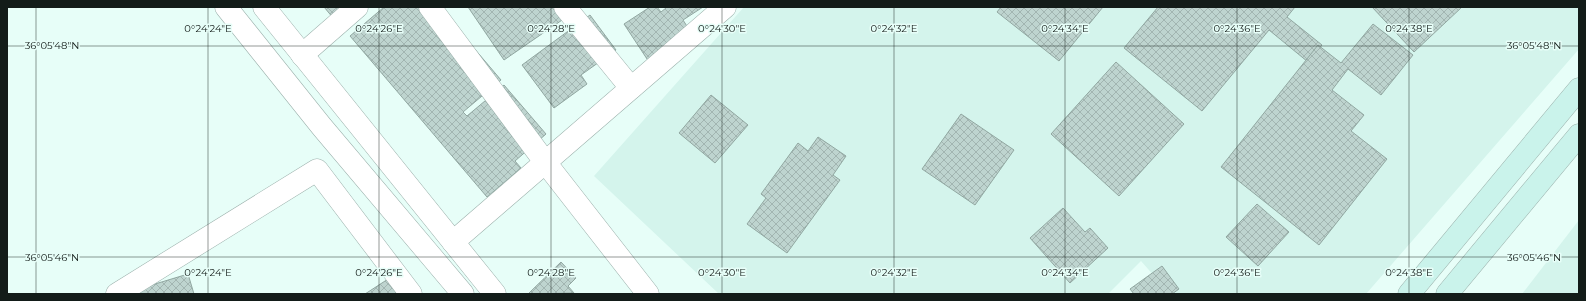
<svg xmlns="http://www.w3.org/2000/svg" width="1586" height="301" viewBox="0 0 1586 301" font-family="Montserrat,sans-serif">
<defs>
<pattern id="building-cross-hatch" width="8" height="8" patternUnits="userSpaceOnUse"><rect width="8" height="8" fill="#bed4cf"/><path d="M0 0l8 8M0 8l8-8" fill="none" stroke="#a2b5b1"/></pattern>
</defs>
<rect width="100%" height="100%" fill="#e7fef8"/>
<!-- built -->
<g fill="#d4f4ec">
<polygon points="744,7 1579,7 1579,49 1366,294 1170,294 1141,261 1108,294 719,294 594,176"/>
<polygon points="1579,220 1579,294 1522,294"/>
</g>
<!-- building -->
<g fill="url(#building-cross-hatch)" stroke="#91a7a1">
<polygon points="324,7 360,7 339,25"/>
<polygon points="384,7 439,7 501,80 463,112 467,116 504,85 546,134 515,161 521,168 487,197 350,36"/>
<polygon points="468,7 581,7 504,60"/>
<polygon points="650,7 657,7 661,12 666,8 665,7 703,7 683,20 692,34 649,62 624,24"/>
<polygon points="1001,7 1103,7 1059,61 997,12"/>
<polygon points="1158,7 1295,7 1287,17 1322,45 1308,62 1269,30 1202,111 1124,48"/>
<polygon points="1372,7 1462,7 1414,52"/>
<polygon points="590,15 616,50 581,75 587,84 554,108 522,65"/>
<polygon points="1373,24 1413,55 1381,95 1348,69 1332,90 1364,115 1351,131 1387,159 1319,245 1221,167 1318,45 1341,63"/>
<polygon points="1116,62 1184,124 1119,196 1051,134"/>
<polygon points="711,95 748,125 715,163 679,133"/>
<polygon points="961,114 1014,150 975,205 922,169"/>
<polygon points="818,137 846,156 833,175 840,180 787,253 747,224 766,198 761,194 798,143 808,151"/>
<polygon points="1257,204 1289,232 1258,266 1226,237"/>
<polygon points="1063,208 1085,232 1090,228 1108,248 1070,283 1030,238"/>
<polygon points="561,262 576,278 568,286 574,293 530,294 529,293"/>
<polygon points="1162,266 1179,289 1172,294 1134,294 1130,289"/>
<polygon points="402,270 417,294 365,294"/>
<polygon points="188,274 194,294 122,294"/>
</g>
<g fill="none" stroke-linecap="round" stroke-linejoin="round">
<!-- minor casing -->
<g stroke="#9cb1ac" stroke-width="23">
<g id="minor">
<polyline points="226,7 322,127 463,294"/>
<polyline points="264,7 495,294"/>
<polyline points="430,7 545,162 648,294"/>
<polyline points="565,7 631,88"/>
<polyline points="302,55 357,7"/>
<polyline points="453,242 725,7"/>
<polyline points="117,294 317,170 411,294"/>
</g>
</g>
<!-- secondary casing -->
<g stroke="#9cb1ac" stroke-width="23">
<g id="secondary">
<polyline points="1409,294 1579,89"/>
<polyline points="1447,294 1579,135"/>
</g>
</g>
<!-- minor -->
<use href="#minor" stroke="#fff" stroke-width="22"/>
<!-- secondary -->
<use href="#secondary" stroke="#caf3eb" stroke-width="22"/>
</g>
<!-- ticks -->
<path fill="none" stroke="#131c19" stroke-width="1" stroke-opacity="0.45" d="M36,7V294M208,7V294M379,7V294M551,7V294M722,7V294M894,7V294M1065,7V294M1237,7V294M1409,7V294M7,46H1579M7,257H1579"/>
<g font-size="10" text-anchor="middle" fill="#131c19" stroke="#e7fef8" stroke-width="3" stroke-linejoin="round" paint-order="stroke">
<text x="208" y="32">0°24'24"E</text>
<text x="379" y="32">0°24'26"E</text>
<text x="551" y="32">0°24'28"E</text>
<text x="722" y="32">0°24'30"E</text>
<text x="894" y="32">0°24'32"E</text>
<text x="1065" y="32">0°24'34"E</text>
<text x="1237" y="32">0°24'36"E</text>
<text x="1409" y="32">0°24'38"E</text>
<text x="52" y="49">36°05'48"N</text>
<text x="1534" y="49">36°05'48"N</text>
<text x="52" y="261">36°05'46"N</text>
<text x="1534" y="261">36°05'46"N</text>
<text x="208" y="276">0°24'24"E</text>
<text x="379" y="276">0°24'26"E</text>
<text x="551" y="276">0°24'28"E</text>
<text x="722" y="276">0°24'30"E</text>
<text x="894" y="276">0°24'32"E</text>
<text x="1065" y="276">0°24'34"E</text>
<text x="1237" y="276">0°24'36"E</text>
<text x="1409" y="276">0°24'38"E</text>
</g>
<!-- border -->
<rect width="1586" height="301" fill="none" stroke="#131c19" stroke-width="16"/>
</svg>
